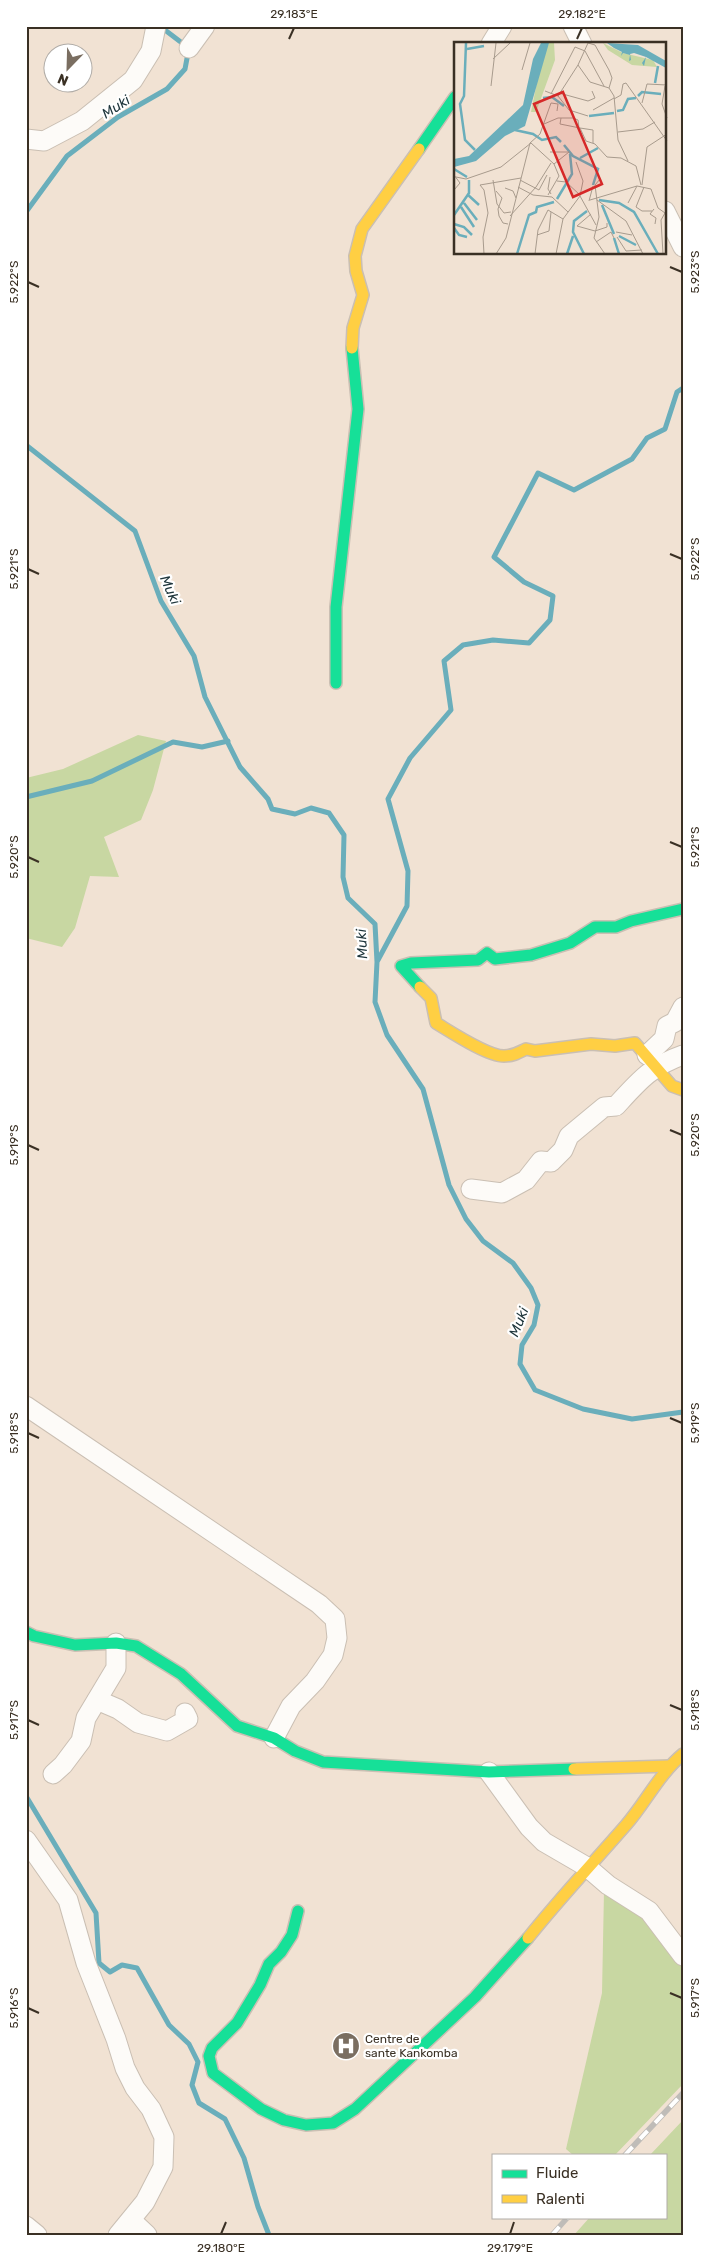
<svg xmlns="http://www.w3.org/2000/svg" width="709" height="2261" viewBox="0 0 709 2261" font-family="Rubik,sans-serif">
<rect width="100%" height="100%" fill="#f1e2d3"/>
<!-- green -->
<g fill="#c8d7a2">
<polygon points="138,735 166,741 153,790 141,820 104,837 119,877 90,876 75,928 62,947 26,938 26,778 63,769"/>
<polygon points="604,1891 654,1923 683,1963 683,2084 615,2155 573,2155 566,2149 602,1993"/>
<polygon points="683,2120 683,2235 574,2235 590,2217 665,2217 665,2155 650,2155"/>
</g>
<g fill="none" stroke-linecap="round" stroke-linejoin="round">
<!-- stream -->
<g stroke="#6aaebb" stroke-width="5">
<polyline points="161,27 186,46"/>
<polyline points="26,212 67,156 118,117 167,89 185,69 188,53"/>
<polyline points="26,445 135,531 161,601 194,656 205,697 240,767 268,799 272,809 295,814 311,808 329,813 344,835 343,877 348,898 375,924 377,962 375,1002 387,1035 423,1089 449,1185 466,1219 483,1241 513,1263 531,1288 538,1305 534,1325 522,1345 520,1364 535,1390 583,1409 632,1419 683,1412"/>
<polyline points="26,797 92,781 173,742 202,747 228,741"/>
<polyline points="378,960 407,906 408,871 388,799 410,758 451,710 444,661 463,645 493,640 529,643 550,620 553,596 524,582 494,557 538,473 574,490 632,459 647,438 665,429 677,392 683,388"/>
<polyline points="26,1796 96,1913 99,1963 110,1972 122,1965 137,1968 169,2025 189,2044 198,2062 192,2085 199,2103 225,2119 244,2158 258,2207 269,2235"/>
</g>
<!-- street casing -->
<g stroke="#cabfb3" stroke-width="21">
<g id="street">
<polyline points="573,26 582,44"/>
<polyline points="491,44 502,26"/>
<polyline points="189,48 205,26"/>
<polyline points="26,139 44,141 82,121 133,80 151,51 156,26"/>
<polyline points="665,211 683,247"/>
<polyline points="647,1055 664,1039 667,1026 675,1022 683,1007"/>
<path d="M471,1189L502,1193L526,1180L541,1161L551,1162L563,1150L569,1136L604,1107L616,1106C638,1082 651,1066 683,1055"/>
<polyline points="26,1406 319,1604 335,1619 337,1638 333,1655 315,1681 291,1706 274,1738"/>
<polyline points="97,1700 118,1709 138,1723 167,1731 188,1719 185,1713"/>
<polyline points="489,1772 529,1827 544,1842 587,1867 608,1885 649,1911 683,1956"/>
<polyline points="53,1774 63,1765 81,1741 86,1718 116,1668 116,1643"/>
<polyline points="26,1840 68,1900 86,1963 116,2039 125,2068 135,2088 151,2109 164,2137 163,2167 145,2202 118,2235"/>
<polyline points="131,2220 147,2235"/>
<polyline points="26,2226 37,2235"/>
</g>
</g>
<!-- fast casing -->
<g stroke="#cabfb3" stroke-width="14">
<g id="fast">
<polyline points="419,149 455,97"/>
<polyline points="336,683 336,607 358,409 352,348"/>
<polyline points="420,987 401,966 411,963 478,960 487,953 495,959 531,955 570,943 595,927 616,927 631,921 683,909"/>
<polyline points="26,1632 34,1636 75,1645 116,1643 136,1646 181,1674 237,1726 274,1738 295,1751 323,1762 489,1772 574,1769"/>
<polyline points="298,1911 292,1935 281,1952 269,1964 260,1985 237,2023 212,2048 209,2056 213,2073 261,2109 284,2120 306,2125 333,2123 355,2109 475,1997 528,1938"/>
</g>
</g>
<!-- slow casing -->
<g stroke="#cabfb3" stroke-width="14">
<g id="slow">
<polyline points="352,348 353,328 363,295 356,271 355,256 362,229 419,149"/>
<path d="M420,987L431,998L436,1023C451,1032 487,1056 504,1056C513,1056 518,1053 526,1049L535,1051L591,1044L615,1046L635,1043L672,1086L683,1090"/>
<polyline points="574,1769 669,1766"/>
<path d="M528,1938C559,1899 593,1863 626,1825C646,1802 659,1774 683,1754"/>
</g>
</g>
<!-- street -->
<use href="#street" stroke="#fdfbf8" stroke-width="19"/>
<!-- fast -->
<use href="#fast" stroke="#16e098" stroke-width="11"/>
<!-- slow -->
<use href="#slow" stroke="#ffcf43" stroke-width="11"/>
<!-- rail casing -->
<g stroke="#bfbcb8" stroke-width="5.5">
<g id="rail">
<polyline points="625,2155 683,2093"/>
<polyline points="552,2235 568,2217"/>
</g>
</g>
<!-- rail -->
<use href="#rail" stroke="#fff" stroke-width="4" stroke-dasharray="11" stroke-linecap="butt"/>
</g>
<!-- ticks -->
<path fill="none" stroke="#3a3024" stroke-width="2" d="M289,39L294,28M577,39L582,28M670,267L682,272M28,282L39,287M670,554L682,559M28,569L39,574M670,842L682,847M28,857L39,862M670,1130L682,1135M28,1145L39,1150M670,1418L682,1423M28,1433L39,1438M670,1705L682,1710M28,1720L39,1725M670,1993L682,1998M28,2008L39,2013M221,2234L226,2222M510,2234L514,2222"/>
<!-- icons -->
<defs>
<g id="hospital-disc" transform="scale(1.4375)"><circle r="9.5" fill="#7a6e61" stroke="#fff"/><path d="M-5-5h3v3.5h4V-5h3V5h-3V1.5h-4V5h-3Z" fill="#fff"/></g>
</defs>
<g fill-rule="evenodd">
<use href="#hospital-disc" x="346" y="2046"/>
</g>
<g text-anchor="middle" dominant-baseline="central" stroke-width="4.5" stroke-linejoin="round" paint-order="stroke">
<!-- poi labels -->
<g font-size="12" fill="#3a3024" stroke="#fff" text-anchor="start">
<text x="365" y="2039">Centre de<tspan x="365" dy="14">sante Kankomba</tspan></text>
</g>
<!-- water labels -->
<g font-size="14" font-style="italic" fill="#20373d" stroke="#fff">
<text transform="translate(116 107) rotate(-33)">Muki</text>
<text transform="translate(170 590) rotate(66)">Muki</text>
<text transform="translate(362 944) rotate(-93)">Muki</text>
<text transform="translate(519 1322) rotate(-68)">Muki</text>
</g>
</g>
<!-- overview -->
<g transform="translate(454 42)">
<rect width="212" height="212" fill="#f1e2d3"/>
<path d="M95,1H100L101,18L82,70H77L88,15ZM149,1L169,11L199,18L203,25L178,23L154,8Z" fill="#c8d7a2"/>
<path d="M87,1H95L71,84L51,94L22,119L0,125V117L15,114L69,63L79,17ZM153,1L184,3L212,19V26L192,15L190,24L188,21L192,15L180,11L176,12L177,18L175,19L176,13L169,11L167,14L168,10L160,6L158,9L160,6Z" fill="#6aaebb"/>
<path fill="none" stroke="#6aaebb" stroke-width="2.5" d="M12,1L10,54L6,62L11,98L21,108M13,7L30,4M201,41L204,24M184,54L188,50L207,52M89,56L98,55L110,64M163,69L169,68L174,57L182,56M135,74L160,71M61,88L79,92L88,98L102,95L107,100M110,103L119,114L144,127L139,143M126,116L144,106M0,127L13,135M13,152L25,163M103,157L118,132L116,112M145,158L165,161L180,170L204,212M10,161L23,178M148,163L160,192M7,165L20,185M0,173L15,151V138M0,182L10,185L18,193M0,186L5,193L13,195M165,194L182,203M160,196L165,212M63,212L75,173L82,170L83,165L100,160M113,212L119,194M130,212L119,190L120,179L133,169"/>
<path fill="none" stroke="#a89b8d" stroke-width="1" d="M134,1L141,3L155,28L158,36L155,46M39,17L56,1M124,23L134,1M68,28L76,1M37,44L42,1M211,44L208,62L213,76M91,49L104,54L115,68L134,74M105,51L134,59L141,56L138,49M97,52L121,5L131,9L150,44M104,54L124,23L136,40L155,46L160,54L164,98L174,119M160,57L167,53L169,42L172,41L213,99M188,61L193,42L213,43M139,68L160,56M107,76L106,82L126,86L132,99L141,102L153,115L167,116L182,124L187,143M90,82L104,76H119L124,78L125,86M126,86L139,88V101M164,90L189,87L201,80M96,110H115L100,122M0,133L6,141L0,148M2,135L12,137L47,125L77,101L100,122L105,134L94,153M96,135L94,147L97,152M146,137L141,143L145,175L140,196L151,212M39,138L43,162L50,171L57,170M66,138L85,148L93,133M103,139L112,140L126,153M188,143L193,105L213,92M64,145L79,153L98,155L114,170M190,145L182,165L188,169H198M51,146L59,149L62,156M42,149L48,156L44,167L45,174L49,181L54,182M126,154L142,183M136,158L183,144L197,147L204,166L211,171L207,178L209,212M143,158L172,179L189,212M135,159L139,144M174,161L183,144M200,167L196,172L202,176L201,182M137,172L123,184L141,189M56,174L82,145L97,121M141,189L153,185V181M162,190L178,193M83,193L95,189L97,170M163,195L172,209L188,208M142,200L157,190L160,196M30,212L29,195L34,171L30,148L26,143L67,136M42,212L52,196L76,101L86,92L97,61L104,62L103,69M81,212L84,188L94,168L109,177M102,212L109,177L126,154L129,139L122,120"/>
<path fill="#d62828" fill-opacity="0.15" stroke="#d62828" stroke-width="2.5" d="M109,50L148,142L119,155L80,62Z"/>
<rect width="212" height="212" fill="none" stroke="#3a3024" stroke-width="2.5"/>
</g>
<!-- border -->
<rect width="709" height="2261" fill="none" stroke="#ffffff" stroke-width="55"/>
<!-- legend -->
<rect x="492" y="2154" width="175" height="65" fill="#ffffff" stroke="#b0aca7"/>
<rect x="502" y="2170" width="25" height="8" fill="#16e098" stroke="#b0aca7"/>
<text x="536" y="2178" font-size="15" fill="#3a3024">Fluide</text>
<rect x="502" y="2195" width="25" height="8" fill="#ffcf43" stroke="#b0aca7"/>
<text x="536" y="2204" font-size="15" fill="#3a3024">Ralenti</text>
<!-- north arrow -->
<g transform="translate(68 68) rotate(203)"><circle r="24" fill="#ffffff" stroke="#b0aca7"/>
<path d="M0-4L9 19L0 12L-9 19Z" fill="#7a6e61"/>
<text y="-8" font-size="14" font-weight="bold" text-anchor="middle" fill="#3a3024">N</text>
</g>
<rect x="28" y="28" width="654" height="2206" fill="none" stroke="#3a3024" stroke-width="2"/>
<g font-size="12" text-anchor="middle" fill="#3a3024">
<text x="294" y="18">29.183°E</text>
<text x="582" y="18">29.182°E</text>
<text transform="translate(695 272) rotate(-90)" y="4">5.923°S</text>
<text transform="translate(14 282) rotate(-90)" y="4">5.922°S</text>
<text transform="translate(695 559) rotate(-90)" y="4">5.922°S</text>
<text transform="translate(14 569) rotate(-90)" y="4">5.921°S</text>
<text transform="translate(695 847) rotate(-90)" y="4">5.921°S</text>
<text transform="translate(14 857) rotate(-90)" y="4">5.920°S</text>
<text transform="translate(695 1135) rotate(-90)" y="4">5.920°S</text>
<text transform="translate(14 1145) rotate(-90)" y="4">5.919°S</text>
<text transform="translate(695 1423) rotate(-90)" y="4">5.919°S</text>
<text transform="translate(14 1433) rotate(-90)" y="4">5.918°S</text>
<text transform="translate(695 1710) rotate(-90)" y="4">5.918°S</text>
<text transform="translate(14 1720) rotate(-90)" y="4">5.917°S</text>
<text transform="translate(695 1998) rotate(-90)" y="4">5.917°S</text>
<text transform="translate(14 2008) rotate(-90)" y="4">5.916°S</text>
<text x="221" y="2252">29.180°E</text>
<text x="510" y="2252">29.179°E</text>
</g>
</svg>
